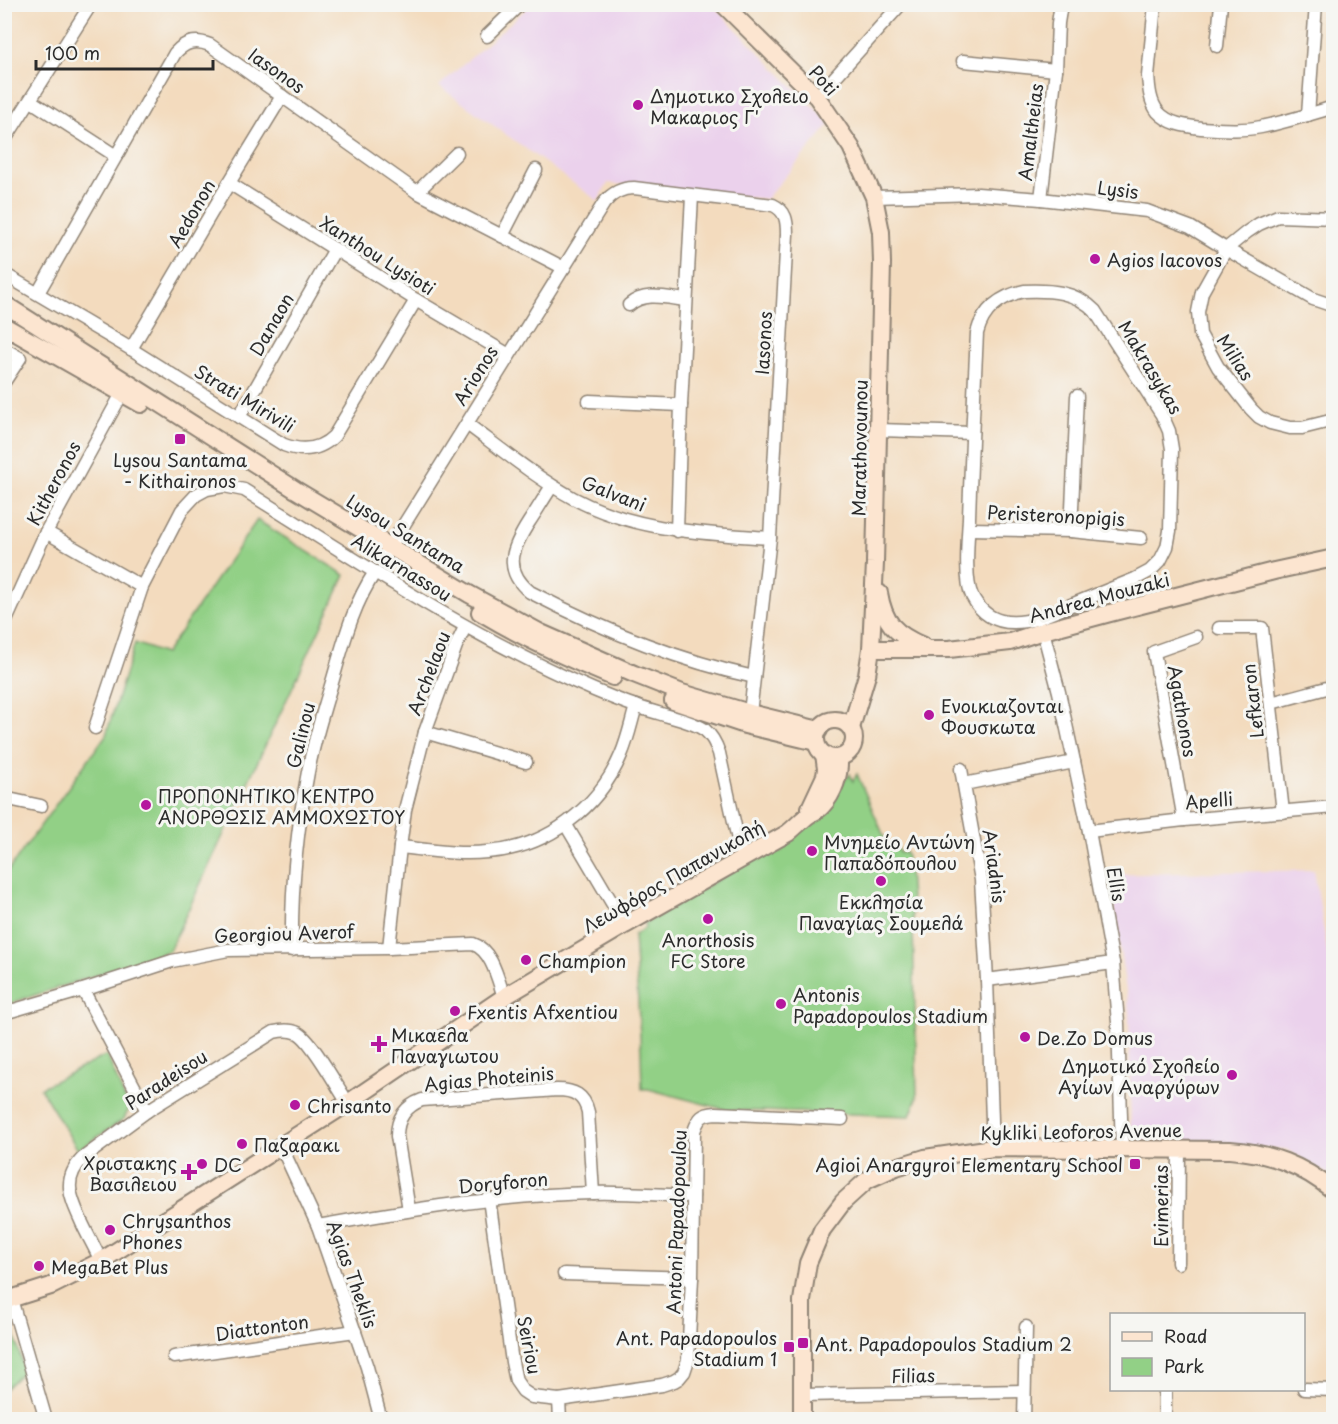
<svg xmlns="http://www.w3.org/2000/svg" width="1338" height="1424" viewBox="0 0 1338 1424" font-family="'Playpen Sans',sans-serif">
<rect width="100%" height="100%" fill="#f6f6f2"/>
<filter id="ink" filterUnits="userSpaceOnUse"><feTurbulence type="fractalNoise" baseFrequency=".0167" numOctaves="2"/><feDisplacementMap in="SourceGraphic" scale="12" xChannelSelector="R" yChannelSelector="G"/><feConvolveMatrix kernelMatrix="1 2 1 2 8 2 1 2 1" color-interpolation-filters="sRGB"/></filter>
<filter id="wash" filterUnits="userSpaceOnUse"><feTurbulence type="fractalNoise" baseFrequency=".008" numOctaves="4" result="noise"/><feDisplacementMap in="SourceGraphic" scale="24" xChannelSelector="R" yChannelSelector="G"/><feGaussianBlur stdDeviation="1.35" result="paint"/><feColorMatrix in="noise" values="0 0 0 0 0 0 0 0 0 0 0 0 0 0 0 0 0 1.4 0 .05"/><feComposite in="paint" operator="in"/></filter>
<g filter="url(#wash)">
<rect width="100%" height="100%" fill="#f3dbbe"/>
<!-- built -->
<g fill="#ebd1ec">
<polygon points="531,5 712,5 830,124 766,199 608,183 598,201 439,86"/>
<polygon points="1314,870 1333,986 1333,1177 1286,1149 1131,1140 1129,1010 1109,875"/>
</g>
<!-- green -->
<g fill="#92d086" stroke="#5e7e58" stroke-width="1.5">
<polygon points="257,520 345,575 169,951 5,1005 5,875 106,735 135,643 165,654"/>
<polygon points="850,774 853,781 857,774 889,848 897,847 900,853 906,852 909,871 913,927 917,1098 910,1116 727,1110 648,1089 642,1089 641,1053 634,935 645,928 645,923 803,829"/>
<polygon points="107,1055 129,1109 124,1119 78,1150 40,1088"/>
<polygon points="7,1306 24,1370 5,1389 4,1307"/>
</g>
</g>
<g filter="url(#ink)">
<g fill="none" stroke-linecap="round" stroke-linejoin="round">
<!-- street casing -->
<g stroke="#8f8374" stroke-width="15">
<g id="street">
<path d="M1155,4L1148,76C1149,89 1150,102 1158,112C1169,124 1185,126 1201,128C1221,129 1241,131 1261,127C1286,122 1310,114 1334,107"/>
<polyline points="487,36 520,4"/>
<polyline points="1217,46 1221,4"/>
<polyline points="963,61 1056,70"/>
<polyline points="817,97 901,4"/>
<polyline points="31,101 116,156"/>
<polyline points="1308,115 1316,4"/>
<polyline points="4,141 91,4"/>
<polyline points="229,183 416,300 509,355"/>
<polyline points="417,192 457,153"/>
<polyline points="874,197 978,194 1041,199 1147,211 1190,227 1226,249 1313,299 1334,306"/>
<polyline points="1041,199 1056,70 1058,23 1061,4"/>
<polyline points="1334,218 1278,216 1259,224 1247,232 1226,249 1202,292 1198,312 1200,334 1218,367 1251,409 1259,417 1270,423 1290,428 1302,428 1334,420"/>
<polyline points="502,236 536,170"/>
<path d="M4,274L131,349L284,445C303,452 320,450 334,436L416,300"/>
<path d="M1024,291C1050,290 1076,291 1095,311L1162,415L1169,431L1172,449L1170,531L1167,547L1160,561L1150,571L1135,579L1039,618C1012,626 987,625 972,596C964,579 968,538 969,518C971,456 974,395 977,333C983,310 1000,296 1024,291Z"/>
<path d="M38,293L175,53C185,42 195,39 210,45L417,192L564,268"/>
<path d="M629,305C645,291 667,298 686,300"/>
<polyline points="4,349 20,358 4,382"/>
<polyline points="131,349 229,183 282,96"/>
<polyline points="589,401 681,405"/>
<polyline points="239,417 335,249"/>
<path d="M467,424C501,449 535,477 573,498C634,531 702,533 770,538"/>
<polyline points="879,430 972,433"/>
<path d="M552,486C544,498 537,510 529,522C513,547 502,569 530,592C601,629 676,660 754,677"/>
<polyline points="969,529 1071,531 1141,538"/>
<polyline points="677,531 681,405 692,196"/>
<polyline points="1071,531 1077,396"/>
<polyline points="46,532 142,587"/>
<path d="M385,555L604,203C612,193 621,188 634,188L773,205C786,211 787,221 787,234L770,538L750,713"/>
<polyline points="4,625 46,532 125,388"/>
<polyline points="1219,628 1262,628 1283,812"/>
<polyline points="1043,631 1059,692 1089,831 1113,963 1118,1023 1122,1149"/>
<polyline points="1271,703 1334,686"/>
<path d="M95,728L142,587L182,510L196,495L207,489L224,486L244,490C358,561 470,637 594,690C615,699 636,707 658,713C673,718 692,721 705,730C712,736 716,744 719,753L742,858"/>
<polyline points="425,732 526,762"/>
<polyline points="961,769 981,880 987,980 993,1148"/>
<polyline points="964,784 1074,762"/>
<polyline points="4,798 41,806"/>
<polyline points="1184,820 1154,652 1196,637"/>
<polyline points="566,825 625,925"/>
<polyline points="1089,831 1184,820 1334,807"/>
<path d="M400,847C429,850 458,855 487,852C546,848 598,809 621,755C628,739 631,723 636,706"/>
<polyline points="389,948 400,847 405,810 425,732 456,646 465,627"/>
<path d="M292,950C291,891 297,829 308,772C314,740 324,709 333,679C344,641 353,605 375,572"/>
<polyline points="987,980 1113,963"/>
<polyline points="83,990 147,1111"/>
<path d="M4,1013L83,990L172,961L228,950L389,948L473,944C492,950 498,980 504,997"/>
<polyline points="281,1146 318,1226 367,1367 381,1420"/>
<path d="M489,1199L512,1362L516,1381L523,1391L532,1397L559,1400L662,1385L674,1381L679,1378L684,1372L688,1360L692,1278L694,1131C699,1117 702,1114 716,1113L842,1119"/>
<path d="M409,1210L397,1136C397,1118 406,1106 422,1100L557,1090C574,1090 584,1095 588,1112L593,1193"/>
<path d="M318,1226C408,1210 499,1195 592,1193C625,1192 659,1195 693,1196"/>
<path d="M101,1261C95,1248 88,1236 82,1223C71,1198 61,1180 83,1158L147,1111L274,1032C282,1030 290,1029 298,1033C312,1040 337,1087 348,1103"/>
<polyline points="1178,1263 1179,1149"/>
<polyline points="564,1274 692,1278"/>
<polyline points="11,1299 46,1420"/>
<polyline points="174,1357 355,1331"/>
<polyline points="1304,1389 1334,1390"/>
<polyline points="802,1395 1024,1391"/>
<polyline points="559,1400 560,1420"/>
<polyline points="1024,1420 1026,1327"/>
<polyline points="1165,1420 1165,1390"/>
</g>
</g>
<!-- secondary casing -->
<g stroke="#8f8374" stroke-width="20">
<g id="secondary">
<polyline points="723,4 817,97 851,147 874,197 881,232 882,263 875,563 871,649 867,675 851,728"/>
<polyline points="4,304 296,490 469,594 541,633 634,674 682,693 750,713 819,730"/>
<polyline points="4,326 141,404"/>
<path d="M879,593C884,623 895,634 923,646"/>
<path d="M480,612C522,637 567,658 613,677"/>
<polyline points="871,649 949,649 1010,642 1043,631 1110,613 1274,571 1334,558"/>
<polyline points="673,701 745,725 816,742"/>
<circle cx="835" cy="739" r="19"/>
<polyline points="810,808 825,776 826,769 824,754"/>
<path d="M4,1301L51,1286L101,1261L348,1103L504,997L625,925L788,833C794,828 800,822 806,817C811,813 818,811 822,806C834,793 840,775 839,758"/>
<path d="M802,1420V1301L808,1263L822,1230L843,1202L867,1180L896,1167L925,1158L993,1148L1230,1150C1270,1153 1302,1165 1334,1191"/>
</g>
</g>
<!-- street -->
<use href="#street" stroke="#fff" stroke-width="12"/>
<!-- secondary -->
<use href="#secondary" stroke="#fce5d0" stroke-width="16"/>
</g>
</g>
<!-- markers -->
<g fill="#b5179e" stroke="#f6f6f2" stroke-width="2">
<circle cx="638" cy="105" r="6"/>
<circle cx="1095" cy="259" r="6"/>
<rect x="174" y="433" width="12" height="12" rx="3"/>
<circle cx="929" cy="715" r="6"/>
<circle cx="146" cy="805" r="6"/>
<circle cx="812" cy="851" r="6"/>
<circle cx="881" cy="881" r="6"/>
<circle cx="708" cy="919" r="6"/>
<circle cx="526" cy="960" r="6"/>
<circle cx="781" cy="1004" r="6"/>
<circle cx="455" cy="1011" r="6"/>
<circle cx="1025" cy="1037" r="6"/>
<path d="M376 1035h6v6h6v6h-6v6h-6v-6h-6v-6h6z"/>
<circle cx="1232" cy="1075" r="6"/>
<circle cx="295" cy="1105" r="6"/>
<circle cx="242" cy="1144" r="6"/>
<circle cx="202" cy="1164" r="6"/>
<rect x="1129" y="1158" width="12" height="12" rx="3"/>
<path d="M186 1163h6v6h6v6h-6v6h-6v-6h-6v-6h6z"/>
<circle cx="110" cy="1230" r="6"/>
<circle cx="39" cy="1266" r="6"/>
<rect x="797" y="1337" width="12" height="12" rx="3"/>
<rect x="783" y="1341" width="12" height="12" rx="3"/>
</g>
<g text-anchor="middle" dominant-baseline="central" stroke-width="6" stroke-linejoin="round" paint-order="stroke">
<!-- street labels -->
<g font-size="18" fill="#2b2b2b" stroke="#f6f6f2">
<text transform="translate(277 70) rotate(35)">Iasonos</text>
<text transform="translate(824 80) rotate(48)">Poti</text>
<text transform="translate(1030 132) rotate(-83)">Amaltheias</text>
<text transform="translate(1118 189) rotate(7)">Lysis</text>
<text transform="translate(191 213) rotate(-60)">Aedonon</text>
<text transform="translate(378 255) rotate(32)">Xanthou Lysioti</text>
<text transform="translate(271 324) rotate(-60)">Danaon</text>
<text transform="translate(763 343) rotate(-87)">Iasonos</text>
<text transform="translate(1236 357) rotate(57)">Milias</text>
<text transform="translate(1151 367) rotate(59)">Makrasykas</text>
<text transform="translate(475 375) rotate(-58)">Arionos</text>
<text transform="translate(245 398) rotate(31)">Strati Mirivili</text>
<text transform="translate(859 448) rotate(-89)">Marathovounou</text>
<text transform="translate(53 483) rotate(-62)">Kitheronos</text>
<text transform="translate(614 493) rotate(21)">Galvani</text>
<text transform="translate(1056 515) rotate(3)">Peristeronopigis</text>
<text transform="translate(406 533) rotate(31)">Lysou Santama</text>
<text transform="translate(402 567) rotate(31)">Alikarnassou</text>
<text transform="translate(1099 597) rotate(-15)">Andrea Mouzaki</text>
<text transform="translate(428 673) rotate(-69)">Archelaou</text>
<text transform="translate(1252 701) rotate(-97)">Lefkaron</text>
<text transform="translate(1183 711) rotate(80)">Agathonos</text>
<text transform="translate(300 735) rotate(-76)">Galinou</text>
<text transform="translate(1209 800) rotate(-5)">Apelli</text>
<text transform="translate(995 866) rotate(82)">Ariadnis</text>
<text transform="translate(673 876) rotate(-30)">Λεωφόρος Παπανικολή</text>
<text transform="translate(1117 884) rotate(80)">Ellis</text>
<text transform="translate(284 933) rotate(-2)">Georgiou Averof</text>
<text transform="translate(489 1078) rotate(-5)">Agias Photeinis</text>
<text transform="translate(166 1079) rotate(-33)">Paradeisou</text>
<text transform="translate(1081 1131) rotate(-1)">Kykliki Leoforos Avenue</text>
<text transform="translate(503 1182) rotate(-5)">Doryforon</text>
<text transform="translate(1160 1206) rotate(-90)">Evimerias</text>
<text transform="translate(676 1222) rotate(-88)">Antoni Papadopoulou</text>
<text transform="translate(353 1274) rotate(70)">Agias Theklis</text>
<text transform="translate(262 1327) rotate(-8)">Diattonton</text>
<text transform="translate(530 1345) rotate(79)">Seiriou</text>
<text transform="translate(913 1375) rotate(-1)">Filias</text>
</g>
<!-- poi labels -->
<g font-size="18" fill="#2b2b2b" stroke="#f6f6f2" text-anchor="start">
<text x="650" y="95">Δημοτικο Σχολειο<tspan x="650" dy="21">Μακαριος Γ'</tspan></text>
<text x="1107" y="259">Agios Iacovos</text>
<text x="180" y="459" text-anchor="middle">Lysou Santama<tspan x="180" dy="21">- Kithaironos</tspan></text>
<text x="941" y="705">Ενοικιαζονται<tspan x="941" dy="21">Φουσκωτα</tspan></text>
<text x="158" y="795">ΠΡΟΠΟΝΗΤΙΚΟ ΚΕΝΤΡΟ<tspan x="158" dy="21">ΑΝΟΡΘΩΣΙΣ ΑΜΜΟΧΩΣΤΟΥ</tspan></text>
<text x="824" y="841">Μνημείο Αντώνη<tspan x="824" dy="21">Παπαδόπουλου</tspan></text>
<text x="881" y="901" text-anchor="middle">Εκκλησία<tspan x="881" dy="21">Παναγίας Σουμελά</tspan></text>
<text x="708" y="939" text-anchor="middle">Anorthosis<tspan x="708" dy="21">FC Store</tspan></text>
<text x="538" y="960">Champion</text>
<text x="793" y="994">Antonis<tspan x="793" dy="21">Papadopoulos Stadium</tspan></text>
<text x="467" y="1011">Fxentis Afxentiou</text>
<text x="391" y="1034">Μικαελα<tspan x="391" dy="21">Παναγιωτου</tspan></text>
<text x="1037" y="1037">De.Zo Domus</text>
<text x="1220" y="1065" text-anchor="end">Δημοτικό Σχολείο<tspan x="1220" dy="21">Αγίων Αναργύρων</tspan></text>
<text x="307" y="1105">Chrisanto</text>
<text x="254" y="1144">Παζαρακι</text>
<text x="177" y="1162" text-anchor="end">Χριστακης<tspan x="177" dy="21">Βασιλειου</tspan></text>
<text x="214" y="1164">DC</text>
<text x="1123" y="1164" text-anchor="end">Agioi Anargyroi Elementary School</text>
<text x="122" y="1220">Chrysanthos<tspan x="122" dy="21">Phones</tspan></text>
<text x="51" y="1266">MegaBet Plus</text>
<text x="777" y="1337" text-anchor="end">Ant. Papadopoulos<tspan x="777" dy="21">Stadium 1</tspan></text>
<text x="815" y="1343">Ant. Papadopoulos Stadium 2</text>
</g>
</g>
<!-- margin -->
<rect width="1338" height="1424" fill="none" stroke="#f6f6f2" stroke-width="24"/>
<!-- legend -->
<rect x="1110" y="1313" width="195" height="78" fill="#f6f6f2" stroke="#a5a5a2" stroke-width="1.5"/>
<rect x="1122" y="1332" width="30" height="9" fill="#fce5d0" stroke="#a5a5a2" stroke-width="1.5"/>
<text x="1164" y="1343" font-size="18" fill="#2b2b2b">Road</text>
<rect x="1122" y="1358" width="30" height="18" fill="#92d086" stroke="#a5a5a2" stroke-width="1.5"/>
<text x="1164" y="1373" font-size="18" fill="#2b2b2b">Park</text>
<!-- scale -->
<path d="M36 60v9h177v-9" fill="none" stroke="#2b2b2b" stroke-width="3"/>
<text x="45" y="60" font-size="18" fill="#2b2b2b" stroke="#f6f6f2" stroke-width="4.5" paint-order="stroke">100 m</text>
</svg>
